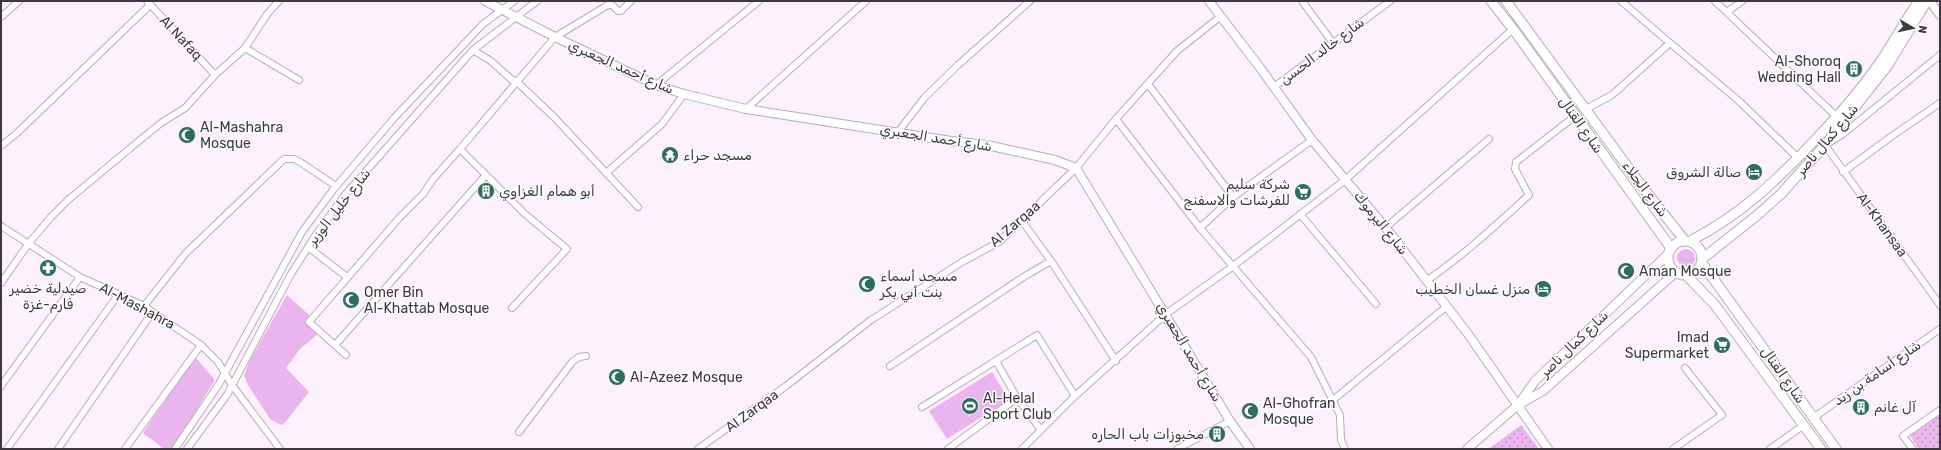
<svg xmlns="http://www.w3.org/2000/svg" width="1941" height="450" viewBox="0 0 1941 450" font-family="Rubik,'Noto Naskh Arabic',sans-serif">
<defs>
<pattern id="park-dots" width="8" height="8" patternUnits="userSpaceOnUse"><rect width="8" height="8" fill="#eab4ee"/><path d="M2 2h.1M6 6h.1" fill="none" stroke="#bf93c2" stroke-width="1.8" stroke-linecap="round"/></pattern>
</defs>
<rect width="100%" height="100%" fill="#fdf1fe"/>
<!-- grass -->
<g fill="#eab4ee">
<circle cx="1686" cy="258" r="9"/>
<polygon points="287,295 309,315 305,322 319,333 300,349 286,368 309,392 284,424 281,425 270,419 248,385 244,375 250,360"/>
<polygon points="195,357 215,380 172,449 164,449 143,433"/>
<polygon points="992,372 1009,400 947,439 929,411"/>
</g>
<!-- park -->
<g fill="url(#park-dots)">
<polygon points="1938,416 1940,419 1940,449 1919,449 1910,436"/>
<polygon points="1521,425 1539,449 1489,449"/>
</g>
<g fill="none" stroke-linecap="round" stroke-linejoin="round">
<!-- minor casing -->
<g stroke="#b7acb8" stroke-width="8">
<g id="minor">
<polyline points="147,1 215,75"/>
<polyline points="1302,1 1333,43"/>
<polyline points="1621,1 1670,43"/>
<polyline points="1715,1 1837,117"/>
<polyline points="1727,12 1742,1"/>
<polyline points="1,17 19,1"/>
<polyline points="245,48 299,80"/>
<polyline points="473,50 491,61 512,80 516,81 555,118 638,207"/>
<polyline points="1940,55 1843,134 1825,145 1940,305"/>
<polyline points="1148,84 1233,197"/>
<polyline points="656,85 759,1"/>
<polyline points="1274,87 1390,1"/>
<polyline points="746,109 866,1"/>
<polyline points="1586,109 1612,95 1670,43 1739,101 1798,158"/>
<polyline points="1116,119 1200,228 1311,357 1340,415 1341,440 1345,449"/>
<polyline points="898,132 925,97 958,65 1030,1"/>
<polyline points="1,146 17,133 150,5"/>
<polyline points="460,149 525,214 567,249 512,308"/>
<polyline points="1843,172 1892,136 1940,103"/>
<polyline points="606,173 662,124 684,94"/>
<polyline points="1300,214 1376,304"/>
<polyline points="1022,221 1051,261 1116,361"/>
<polyline points="1,226 80,277 144,306 201,345 218,362 232,385 280,449"/>
<polyline points="1200,228 1233,197 1312,140"/>
<polyline points="1385,228 1489,139"/>
<polyline points="308,247 347,277"/>
<path d="M1426,281C1463,256 1496,225 1529,195L1515,169L1516,162L1575,116"/>
<polyline points="1,283 29,243 51,217 68,200 134,145 161,123 185,108 215,75 245,48 268,13 279,1"/>
<polyline points="144,306 186,253 284,159 294,159 300,162 336,186"/>
<polyline points="335,345 485,176"/>
<polyline points="346,355 309,322 400,217 423,194 434,178 460,149 555,37 608,5 612,5 618,11 621,11 631,1"/>
<polyline points="996,361 1017,398 1041,430"/>
<polyline points="890,366 1025,276 1051,261"/>
<polyline points="1,386 80,277"/>
<polyline points="1333,400 1447,306"/>
<polyline points="922,407 1037,335 1075,396"/>
<polyline points="1813,418 1940,329"/>
<polyline points="519,432 573,361 579,357 586,356"/>
<polyline points="7,449 118,295"/>
<polyline points="58,449 152,313"/>
<polyline points="125,449 201,345"/>
<polyline points="175,449 219,384 302,232 333,190 395,117 483,24 514,1"/>
<polyline points="187,449 227,395 291,274 317,233 344,196 473,50 537,1"/>
<polyline points="698,449 786,386 871,320 962,262 999,242 1076,168 1116,119 1177,51 1221,16"/>
<polyline points="948,449 1017,398"/>
<polyline points="1022,449 1075,396 1166,314 1232,267 1345,180 1513,29"/>
<polyline points="1177,449 1230,421"/>
<polyline points="1673,449 1722,415 1685,368"/>
<polyline points="1770,449 1804,425"/>
<polyline points="1913,449 1903,436 1940,410"/>
</g>
</g>
<!-- tertiary casing -->
<g stroke="#b7acb8" stroke-width="10">
<g id="tertiary">
<polyline points="485,1 555,37 656,85 684,94 746,109 951,141 987,145 1055,160 1076,168 1230,421 1250,449"/>
<polyline points="1209,1 1261,69 1312,140 1390,233 1468,334 1548,449"/>
<polyline points="1930,1 1940,15"/>
<polyline points="1520,404 1543,391 1676,272"/>
<polyline points="1467,449 1518,405 1535,381 1669,253"/>
</g>
</g>
<!-- secondary casing -->
<g stroke="#b7acb8" stroke-width="11">
<g id="secondary">
<polyline points="1491,1 1513,29 1671,248"/>
<polyline points="1506,1 1641,185 1685,241"/>
<path d="M1690,241C1741,215 1776,181 1816,139C1838,116 1860,91 1878,65C1893,44 1904,22 1919,1"/>
<circle cx="1685" cy="258" r="17"/>
<polyline points="1702,259 1755,217 1781,194 1825,145 1888,65 1927,1"/>
<polyline points="1702,263 1836,449"/>
<polyline points="1686,275 1715,305 1821,449"/>
</g>
</g>
<!-- minor -->
<use href="#minor" stroke="#fff" stroke-width="6"/>
<!-- tertiary -->
<use href="#tertiary" stroke="#fff" stroke-width="8"/>
<!-- secondary -->
<use href="#secondary" stroke="#fff" stroke-width="9"/>
</g>
<!-- icons -->
<defs>
<g id="building-disc" transform="scale(0.9)"><circle r="9.5" fill="#2c6d5d" stroke="#fff"/><path d="M-4-6H4V6H1V3H-1V6H-4ZM-2.5-4.3h1.7v1.8h-1.7ZM.8-4.3h1.7v1.8H.8ZM-2.5-1h1.7V.8h-1.7ZM.8-1h1.7V.8H.8Z" fill="#fff"/></g>
<g id="mosque-disc" transform="scale(0.9)"><circle r="9.5" fill="#2c6d5d" stroke="#fff"/><path d="M3.5-4.9A6 6 0 1 0 3.5 4.9A5 5 0 1 1 3.5-4.9Z" fill="#fff"/></g>
<g id="temple-disc" transform="scale(0.9)"><circle r="9.5" fill="#2c6d5d" stroke="#fff"/><path d="M0-6L5-2H3V0L6.5 2.5H4V6H1.5V3h-3V6H-4V2.5H-6.5L-3 0V-2H-5Z" fill="#fff"/></g>
<g id="hotel-disc" transform="scale(0.9)"><circle r="9.5" fill="#2c6d5d" stroke="#fff"/><path d="M-6-4.5h1.5V1H6V5H4.5V3h-9V5H-6ZM-4 0a1.8 1.8 0 1 1 3.6 0ZM.5 0V-2.5h3Q6-2.5 6 0Z" fill="#fff"/></g>
<g id="supermarket-disc" transform="scale(0.9)"><circle r="9.5" fill="#2c6d5d" stroke="#fff"/><path d="M-6-5.5h2.5l.6 2H6L4.5 2H-2.5L-4.4-4H-6ZM-1.5 3.2a1.3 1.3 0 1 0 .1 0ZM3 3.2a1.3 1.3 0 1 0 .1 0Z" fill="#fff"/></g>
<g id="pharmacy-disc" transform="scale(0.9)"><circle r="9.5" fill="#2c6d5d" stroke="#fff"/><path d="M-2-6h4v4h4v4h-4v4h-4v-4h-4v-4h4Z" fill="#fff"/></g>
<g id="stadium-disc" transform="scale(0.9)"><circle r="9.5" fill="#2c6d5d" stroke="#fff"/><path d="M0-5a6.5 5 0 1 0 0 10a6.5 5 0 1 0 0-10ZM-3.5-1.8h7v3.6h-7Z" fill="#fff"/></g>
</defs>
<g fill-rule="evenodd">
<use href="#building-disc" x="1854" y="69"/>
<use href="#mosque-disc" x="187" y="135"/>
<use href="#temple-disc" x="670" y="155"/>
<use href="#hotel-disc" x="1754" y="172"/>
<use href="#building-disc" x="486" y="191"/>
<use href="#supermarket-disc" x="1303" y="192"/>
<use href="#pharmacy-disc" x="48" y="268"/>
<use href="#mosque-disc" x="1626" y="271"/>
<use href="#mosque-disc" x="867" y="284"/>
<use href="#hotel-disc" x="1543" y="289"/>
<use href="#mosque-disc" x="351" y="300"/>
<use href="#supermarket-disc" x="1722" y="345"/>
<use href="#mosque-disc" x="617" y="377"/>
<use href="#stadium-disc" x="970" y="406"/>
<use href="#building-disc" x="1861" y="407"/>
<use href="#mosque-disc" x="1250" y="411"/>
<use href="#building-disc" x="1217" y="434"/>
</g>
<g text-anchor="middle" dominant-baseline="central" stroke-width="3" stroke-linejoin="round" paint-order="stroke">
<!-- street labels -->
<g font-size="14" fill="#3d383d" stroke="#fff">
<text transform="translate(181 38) rotate(47)">Al Nafaq</text>
<text transform="translate(1322 51) rotate(-37)">شارع خالد الحسن</text>
<text transform="translate(621 67) rotate(24)">شارع أحمد الجعبري</text>
<text transform="translate(1581 125) rotate(55)">شارع القنال</text>
<text transform="translate(936 138) rotate(9)">شارع أحمد الجعبري</text>
<text transform="translate(1827 140) rotate(-50)">شارع كمال ناصر</text>
<text transform="translate(1645 189) rotate(53)">شارع الجلاء</text>
<text transform="translate(339 207) rotate(-52)">شارع خليل الوزير</text>
<text transform="translate(1381 223) rotate(51)">شارع اليرموك</text>
<text transform="translate(1015 224) rotate(-41)">Al Zarqaa</text>
<text transform="translate(1882 225) rotate(54)">Al-Khansaa</text>
<text transform="translate(137 306) rotate(28)">Al-Mashahra</text>
<text transform="translate(1574 344) rotate(-44)">شارع كمال ناصر</text>
<text transform="translate(1189 352) rotate(59)">شارع أحمد الجعبري</text>
<text transform="translate(1877 373) rotate(-35)">شارع أسامة بن زيد</text>
<text transform="translate(1783 375) rotate(55)">شارع القنال</text>
<text transform="translate(752 411) rotate(-36)">Al Zarqaa</text>
</g>
<!-- poi labels -->
<g font-size="14" fill="#3d383d" stroke="#fff" text-anchor="start">
<text x="1841" y="61" text-anchor="end">Al-Shoroq<tspan x="1841" dy="16">Wedding Hall</tspan></text>
<text x="200" y="127">Al-Mashahra<tspan x="200" dy="16">Mosque</tspan></text>
<text x="683" y="155">مسجد حراء</text>
<text x="1741" y="172" text-anchor="end">صالة الشروق</text>
<text x="1290" y="184" text-anchor="end">شركة سليم<tspan x="1290" dy="16">للفرشات والاسفنج</tspan></text>
<text x="499" y="191">أبو همام الغزاوي</text>
<text x="1639" y="271">Aman Mosque</text>
<text x="880" y="276">مسجد أسماء<tspan x="880" dy="16">بنت أبي بكر</tspan></text>
<text x="48" y="288" text-anchor="middle">صيدلية خضير<tspan x="48" dy="16">فارم-غزة</tspan></text>
<text x="1530" y="289" text-anchor="end">منزل غسان الخطيب</text>
<text x="364" y="292">Omer Bin<tspan x="364" dy="16">Al-Khattab Mosque</tspan></text>
<text x="1709" y="337" text-anchor="end">Imad<tspan x="1709" dy="16">Supermarket</tspan></text>
<text x="630" y="377">Al-Azeez Mosque</text>
<text x="983" y="398">Al-Helal<tspan x="983" dy="16">Sport Club</tspan></text>
<text x="1263" y="403">Al-Ghofran<tspan x="1263" dy="16">Mosque</tspan></text>
<text x="1874" y="407">آل غانم</text>
<text x="1204" y="434" text-anchor="end">مخبوزات باب الحاره</text>
</g>
</g>
<!-- border -->
<rect width="1941" height="450" fill="none" stroke="#3d383d" stroke-width="4"/>
<!-- north arrow -->
<g transform="translate(1913 28) rotate(99)" stroke="#ffffff" stroke-width="3" paint-order="stroke">
<path d="M0-3L7 15L0 10L-7 15Z" fill="#3d383d"/>
<text y="-6" font-size="11" font-weight="bold" text-anchor="middle" fill="#3d383d">N</text>
</g>
</svg>
